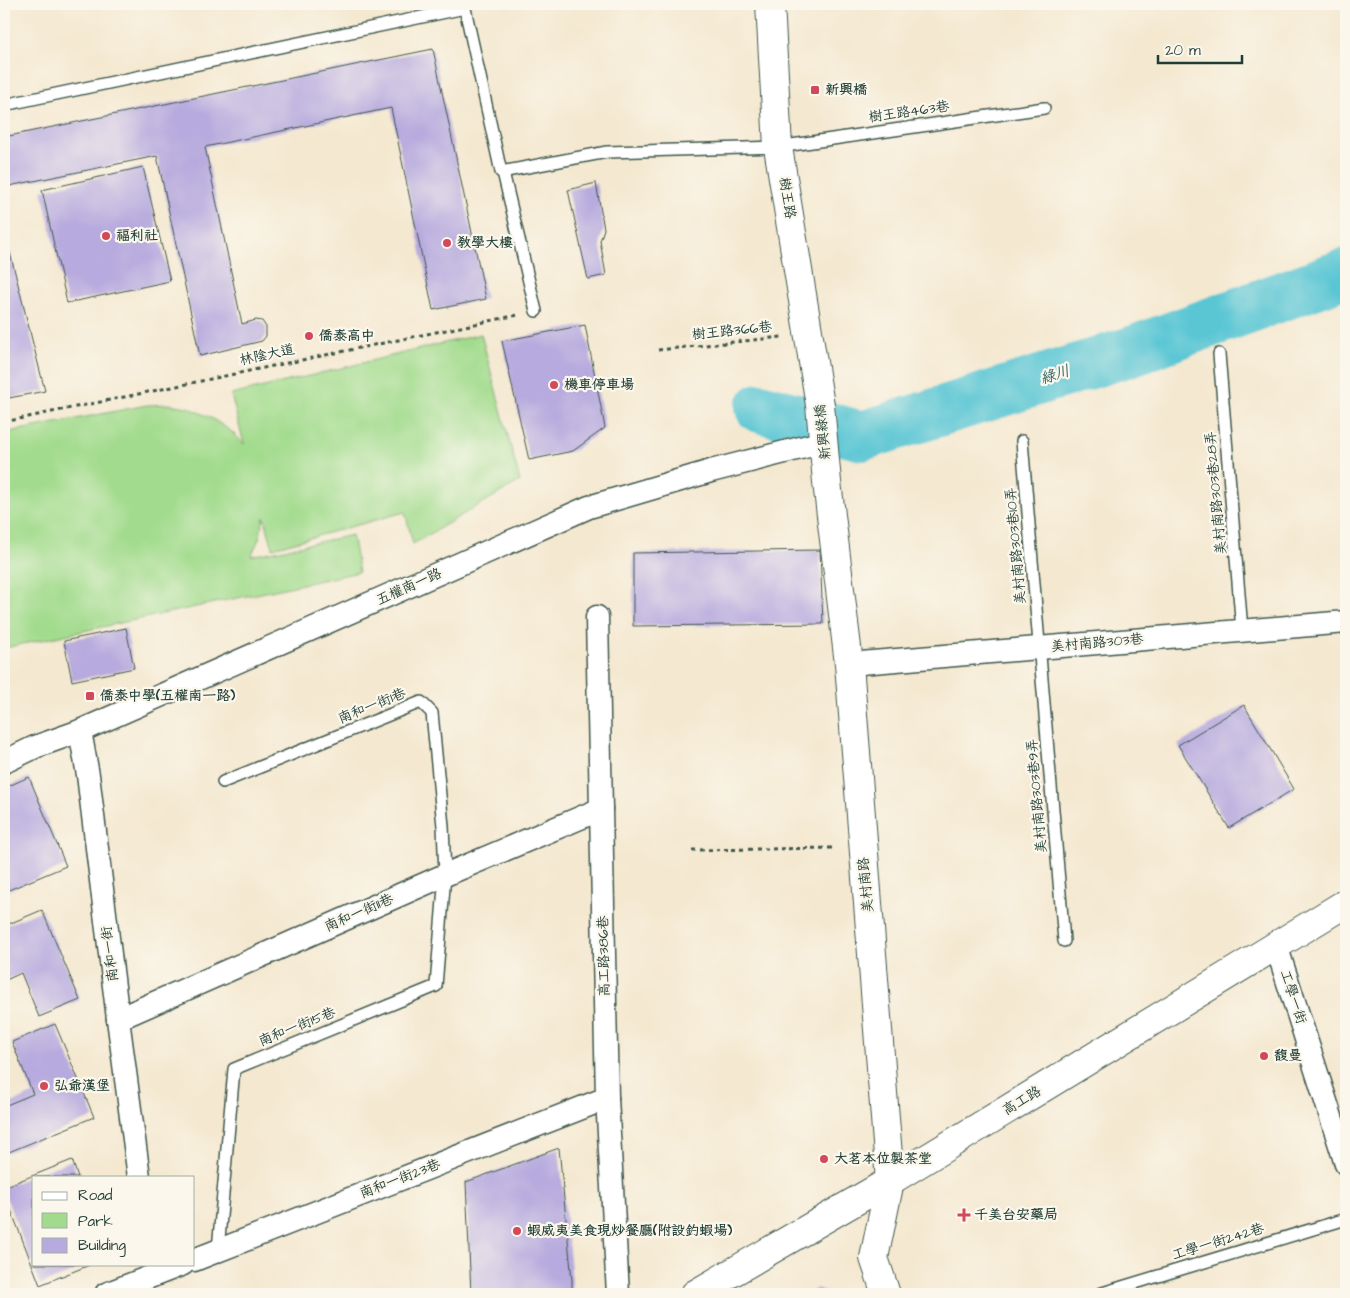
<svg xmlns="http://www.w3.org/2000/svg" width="1350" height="1298" viewBox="0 0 1350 1298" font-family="'Architects Daughter','LXGW WenKai TC',sans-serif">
<rect width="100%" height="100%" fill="#fbf7ec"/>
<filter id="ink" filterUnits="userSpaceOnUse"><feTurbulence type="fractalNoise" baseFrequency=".02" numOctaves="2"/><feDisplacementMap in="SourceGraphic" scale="10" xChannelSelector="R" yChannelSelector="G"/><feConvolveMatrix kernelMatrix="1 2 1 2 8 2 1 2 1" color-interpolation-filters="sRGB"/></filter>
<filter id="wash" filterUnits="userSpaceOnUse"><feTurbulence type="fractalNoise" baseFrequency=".0096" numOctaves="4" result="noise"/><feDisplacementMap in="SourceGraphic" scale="20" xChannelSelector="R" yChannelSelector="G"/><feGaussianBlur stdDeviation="1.12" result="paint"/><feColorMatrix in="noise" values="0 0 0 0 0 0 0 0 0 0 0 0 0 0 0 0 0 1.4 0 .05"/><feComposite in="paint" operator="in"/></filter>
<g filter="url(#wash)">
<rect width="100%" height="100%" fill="#f4e8d0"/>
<!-- green -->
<polygon fill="#a2db8d" stroke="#608c60" points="481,334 520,481 413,544 405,512 273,548 264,517 259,539 251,556 352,535 359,572 4,648 4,433 147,405 168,404 188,407 213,419 232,432 244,444 231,395"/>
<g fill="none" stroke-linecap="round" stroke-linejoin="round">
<!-- river -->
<polyline stroke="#5ac6d4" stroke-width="50" points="760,408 862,436 1132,351 1346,273"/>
</g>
<g id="blocks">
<!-- building -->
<g fill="#b7aade">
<polygon points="433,49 486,299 433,310 391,108 205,147 242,324 256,320 262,321 266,327 266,336 262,341 200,356 157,156 4,187 4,137"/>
<polygon points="143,167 170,281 67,303 42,190"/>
<polygon points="596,183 604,229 600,241 606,275 588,279 568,190"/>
<polygon points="4,229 45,391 4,399"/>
<polygon points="585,325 605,428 573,451 529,460 502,341"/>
<polygon points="820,550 823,624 633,626 633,553"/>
<polygon points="126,628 134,668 72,681 64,641"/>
<polygon points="1244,705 1294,789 1229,828 1178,745"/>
<polygon points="29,777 66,866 4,892 4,788"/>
<polygon points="42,910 80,1000 39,1017 21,973 4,981 4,926"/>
<polygon points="55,1024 94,1117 4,1154 4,1106 33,1094 12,1042"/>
<polygon points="559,1148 572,1280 572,1294 471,1294 466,1182"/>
<polygon points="72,1160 78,1177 34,1177 34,1264 92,1264 40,1285 4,1192 4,1187"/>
<polygon points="817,1288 829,1294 810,1294"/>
</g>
</g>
</g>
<g filter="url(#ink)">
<use href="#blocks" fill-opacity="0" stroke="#3f574b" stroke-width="1"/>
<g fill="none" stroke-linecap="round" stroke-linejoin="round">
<!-- service casing -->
<g stroke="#3f574b" stroke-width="14">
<g id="service">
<polyline points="464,4 501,172 607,152 778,147 1044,108"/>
<polyline points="4,105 465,8"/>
<polyline points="503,172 536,311"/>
<polyline points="1219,354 1242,630"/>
<polyline points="1022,441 1064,941"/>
<polyline points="218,1250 234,1069 436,986 445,875 443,826 432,713 421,702 223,782"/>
<polyline points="1099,1294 1346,1219"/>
</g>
</g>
<!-- minor casing -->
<g stroke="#3f574b" stroke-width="25">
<g id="minor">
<polyline points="597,617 607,1098 618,1294"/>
<polyline points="849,664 1346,622"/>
<polyline points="80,731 88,775 118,1019 139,1177"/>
<polyline points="4,762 35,747 80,731 589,507 711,471 824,442"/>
<polyline points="1276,945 1346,1164"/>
<polyline points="118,1019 445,875 601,809"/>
<polyline points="194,1260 607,1098"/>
<polyline points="106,1294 183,1264"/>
</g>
</g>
<!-- tertiary casing -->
<g stroke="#3f574b" stroke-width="30">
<g id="tertiary">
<polyline points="770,4 778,147 820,405 827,482 849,664 890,1181 874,1258 886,1294"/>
<polyline points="695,1294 890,1181 1346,903"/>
</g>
</g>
<!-- path -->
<g stroke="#3f574b" stroke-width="3" stroke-dasharray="4 4" stroke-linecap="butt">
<polyline points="658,350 782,337"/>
<polyline points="4,422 518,315"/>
<polyline points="692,850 836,848"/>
</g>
<!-- service -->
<use href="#service" stroke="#fff" stroke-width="11"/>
<!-- minor -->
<use href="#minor" stroke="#fff" stroke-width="22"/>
<!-- tertiary -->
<use href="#tertiary" stroke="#fff" stroke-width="28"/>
</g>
</g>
<!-- markers -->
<g fill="#d1495b" stroke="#fbf7ec" stroke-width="2">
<rect x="810" y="85" width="10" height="10" rx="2.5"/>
<circle cx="106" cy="236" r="5"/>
<circle cx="447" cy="243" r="5"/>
<circle cx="309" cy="336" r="5"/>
<circle cx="554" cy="385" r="5"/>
<rect x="85" y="691" width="10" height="10" rx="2.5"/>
<circle cx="1264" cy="1056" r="5"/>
<circle cx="44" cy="1086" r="5"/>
<circle cx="824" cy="1159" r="5"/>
<path d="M961.5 1207.5h5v5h5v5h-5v5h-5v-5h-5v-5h5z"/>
<circle cx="517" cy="1231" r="5"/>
</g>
<g text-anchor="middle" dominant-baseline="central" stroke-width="4.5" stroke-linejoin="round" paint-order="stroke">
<!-- poi labels -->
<g font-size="14" font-weight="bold" fill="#1f3d34" stroke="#fbf7ec" text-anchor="start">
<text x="825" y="90">新興橋</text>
<text x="116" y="236">福利社</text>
<text x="457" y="243">教學大樓</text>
<text x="319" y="336">僑泰高中</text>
<text x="564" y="385">機車停車場</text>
<text x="100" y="696">僑泰中學(五權南一路)</text>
<text x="1274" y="1056">馥曼</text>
<text x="54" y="1086">弘爺漢堡</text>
<text x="834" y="1159">大茗本位製茶堂</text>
<text x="974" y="1215">千美台安藥局</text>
<text x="527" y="1231">蝦威夷美食現炒餐廳(附設釣蝦場)</text>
</g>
<!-- street labels -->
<g font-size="14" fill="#1f3d34" stroke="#fbf7ec">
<text transform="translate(909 112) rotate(-8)">樹王路463巷</text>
<text transform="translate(787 198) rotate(81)">樹王路</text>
<text transform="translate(732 331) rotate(-6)">樹王路366巷</text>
<text transform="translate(267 355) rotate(-12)">林陰大道</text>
<text transform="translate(823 432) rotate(-96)">新興綠橋</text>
<text transform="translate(1216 493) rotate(-95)">美村南路303巷28弄</text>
<text transform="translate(1016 546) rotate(-95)">美村南路303巷10弄</text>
<text transform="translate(409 587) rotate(-24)">五權南一路</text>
<text transform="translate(1097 643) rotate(-5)">美村南路303巷</text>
<text transform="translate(372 706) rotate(-22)">南和一街1巷</text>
<text transform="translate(1037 796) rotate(-95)">美村南路303巷9弄</text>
<text transform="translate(866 885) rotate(-95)">美村南路</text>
<text transform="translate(359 913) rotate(-24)">南和一街11巷</text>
<text transform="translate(110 954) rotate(-97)">南和一街</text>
<text transform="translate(604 956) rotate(-91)">高工路386巷</text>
<text transform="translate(1293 997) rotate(72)">工學一街</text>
<text transform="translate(297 1027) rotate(-22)">南和一街15巷</text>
<text transform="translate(1022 1101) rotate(-31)">高工路</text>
<text transform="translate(400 1179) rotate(-21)">南和一街23巷</text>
<text transform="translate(1218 1242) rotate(-17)">工學一街242巷</text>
</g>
<!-- water labels -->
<g font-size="15" font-style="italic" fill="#2e5f5c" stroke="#fbf7ec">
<text transform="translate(1055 375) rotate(-17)">綠川</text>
</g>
</g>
<!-- margin -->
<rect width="1350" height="1298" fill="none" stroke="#fbf7ec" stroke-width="20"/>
<!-- legend -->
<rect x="32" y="1176" width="162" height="90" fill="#fbf7ec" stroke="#a3ada2"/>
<rect x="42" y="1192" width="25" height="8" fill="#ffffff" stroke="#a3ada2"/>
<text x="78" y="1200" font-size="15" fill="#1f3d34">Road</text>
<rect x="42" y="1213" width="25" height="15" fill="#a2db8d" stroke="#a3ada2"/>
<text x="78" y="1226" font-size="15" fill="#1f3d34">Park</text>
<rect x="42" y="1238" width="25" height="15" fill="#b7aade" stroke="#a3ada2"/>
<text x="78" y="1250" font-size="15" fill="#1f3d34">Building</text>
<!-- scale -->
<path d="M1158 55v8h84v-8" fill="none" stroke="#1f3d34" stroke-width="2.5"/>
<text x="1165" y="55" font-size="15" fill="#1f3d34" stroke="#fbf7ec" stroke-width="4" paint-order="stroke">20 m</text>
</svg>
